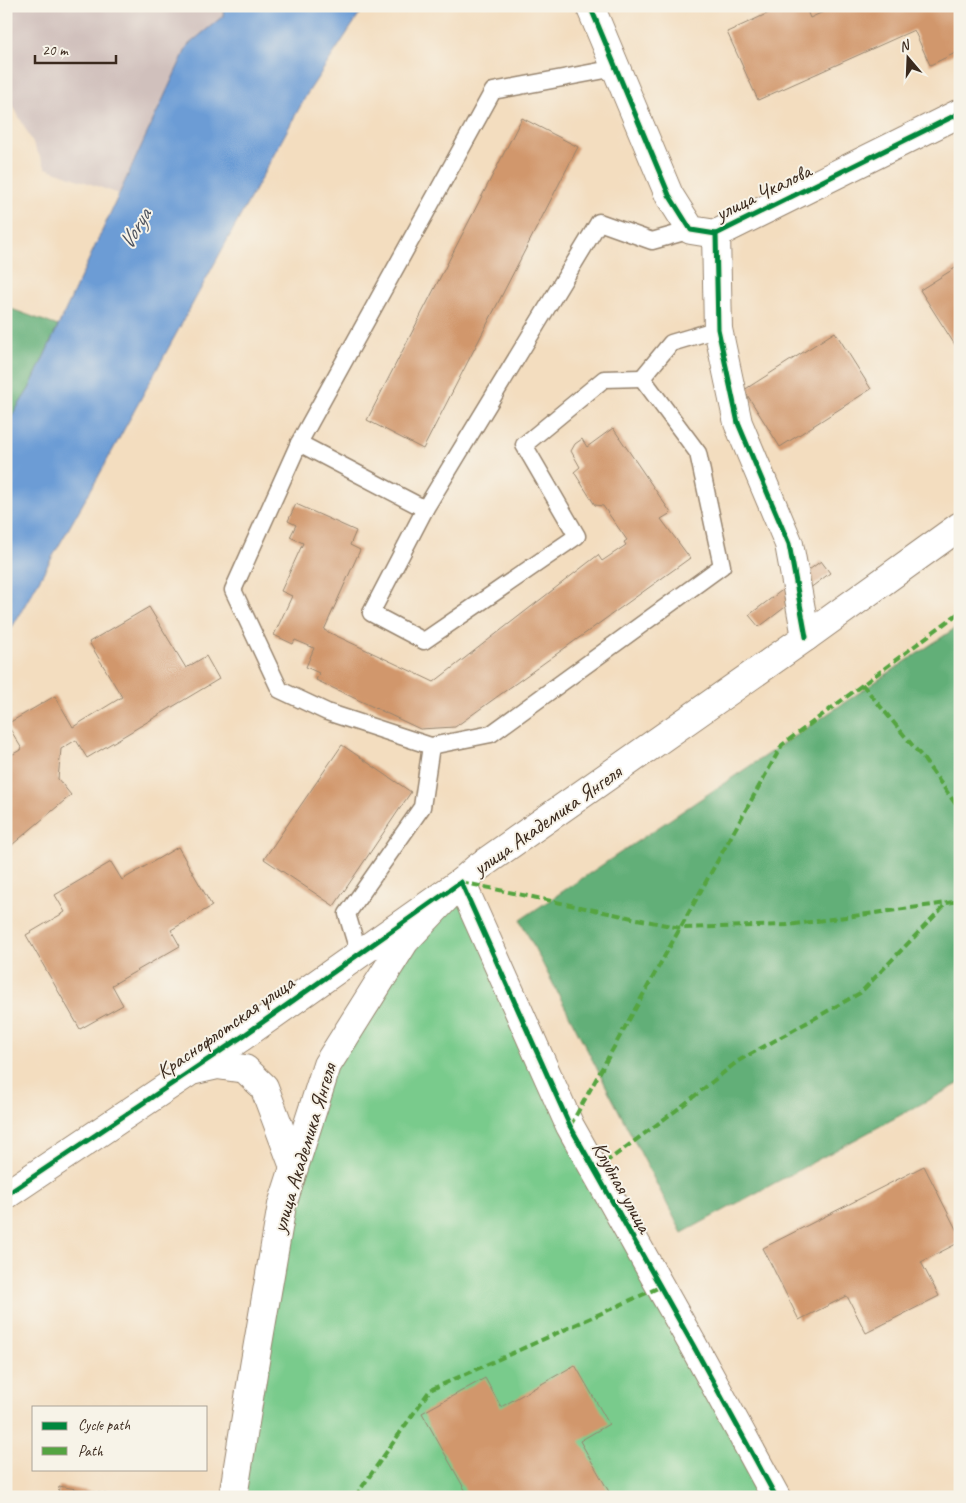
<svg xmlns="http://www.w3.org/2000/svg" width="966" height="1503" viewBox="0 0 966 1503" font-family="Caveat,sans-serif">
<rect width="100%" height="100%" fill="#f7f3e8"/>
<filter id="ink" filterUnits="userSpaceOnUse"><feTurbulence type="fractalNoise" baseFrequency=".02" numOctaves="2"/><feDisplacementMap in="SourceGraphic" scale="10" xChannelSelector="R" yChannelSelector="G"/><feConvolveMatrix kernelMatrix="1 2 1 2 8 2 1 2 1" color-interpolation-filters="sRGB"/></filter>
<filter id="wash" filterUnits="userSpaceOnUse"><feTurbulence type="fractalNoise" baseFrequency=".0096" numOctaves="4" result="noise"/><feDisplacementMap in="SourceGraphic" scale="20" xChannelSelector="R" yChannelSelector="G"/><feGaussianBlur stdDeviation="1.12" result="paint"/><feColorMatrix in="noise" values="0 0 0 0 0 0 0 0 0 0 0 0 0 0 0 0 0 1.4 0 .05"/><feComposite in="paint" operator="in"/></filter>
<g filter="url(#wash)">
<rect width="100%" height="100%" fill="#f3ddbf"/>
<!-- industrial -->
<polygon fill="#d0c0bc" points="6,6 224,6 223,16 188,45 119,194 46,168 6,92"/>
<!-- green -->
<polygon fill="#79cb8c" stroke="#5a7a55" points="461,882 570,1126 776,1497 235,1497 282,1205 327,1065"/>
<!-- forest -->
<g fill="#62af78" stroke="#4e6c4b">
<polygon points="6,307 58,326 29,389 6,425"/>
<polygon points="960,625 960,1083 682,1233 520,920"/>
</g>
<!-- water -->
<polygon fill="#6c9cd5" stroke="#54637a" points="224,6 365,6 307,94 97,479 6,638 6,425 29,389 188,45 223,16"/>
<g id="blocks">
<!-- building -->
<g fill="#d1976c">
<polygon points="784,6 805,6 810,18 836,6 954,6 960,20 960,51 930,65 914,30 758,100 727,32"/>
<polygon points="522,118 578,147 423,449 367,420"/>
<polygon points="960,265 960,346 957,348 920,290"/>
<polygon points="835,332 871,389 780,447 744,390"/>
<polygon points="613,428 671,513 661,519 690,558 455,727 420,729 316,680 319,673 306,667 314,648 295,640 293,644 274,635 292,596 281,591 303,543 290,537 296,525 288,521 296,504 356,531 350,545 360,550 324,630 434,682 598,555 602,561 626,545 624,542 627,540 603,506 595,505 574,472 580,467 571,451 575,444 582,439 587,447"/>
<polygon points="821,561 830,573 759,627 749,615"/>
<polygon points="149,607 186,668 206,656 219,679 87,758 76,740 61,749 58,779 71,795 6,850 6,758 22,749 7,724 55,696 73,727 122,697 89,642"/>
<polygon points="342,745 411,792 334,906 264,859"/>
<polygon points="178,847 212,906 171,930 180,946 112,985 123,1005 80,1029 26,935 65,912 55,895 111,862 122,880"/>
<polygon points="924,1166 960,1237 960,1242 921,1262 939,1296 866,1333 847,1296 799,1320 763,1248"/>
<polygon points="575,1365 609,1424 580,1441 612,1497 469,1497 422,1413 485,1378 501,1407"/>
<polygon points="59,1486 116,1496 116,1497 58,1497"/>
</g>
</g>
</g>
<g filter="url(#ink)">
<use href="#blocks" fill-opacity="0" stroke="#97846e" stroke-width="1"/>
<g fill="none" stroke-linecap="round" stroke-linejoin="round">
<!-- lane casing -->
<g stroke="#97846e" stroke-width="19">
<g id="lane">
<polyline points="616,68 493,91 299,443 425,509 599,222 652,241 691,230"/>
<polyline points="299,443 233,590 280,690 327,712 431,746"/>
<polyline points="425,509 371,613 424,641 577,536 524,445 604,379 642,378"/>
<polyline points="359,954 347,914 422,807 431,746 491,734 722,566 698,453 642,378 671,343 718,329"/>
</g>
</g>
<!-- street casing -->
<g stroke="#97846e" stroke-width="30">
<g id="street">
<polyline points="590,6 669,195 691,230 716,234 960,113"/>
<polyline points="716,234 718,329 738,423 789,544 806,637"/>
<polyline points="195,1070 217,1065 245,1069 264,1087 294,1167"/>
<polyline points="6,1195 243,1036 461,882 570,1126 693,1345 776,1497"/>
</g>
</g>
<!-- secondary casing -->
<g stroke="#97846e" stroke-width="30">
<polyline id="secondary" points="233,1497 254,1367 282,1205 327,1065 405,941 461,882 477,868 806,637 960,526"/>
</g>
<!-- lane -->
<use href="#lane" stroke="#fff" stroke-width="16"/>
<!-- street -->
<use href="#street" stroke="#fff" stroke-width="28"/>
<!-- secondary -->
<use href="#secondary" stroke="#fff" stroke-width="28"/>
<!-- quiet -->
<g stroke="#54a441" stroke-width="4" stroke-dasharray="8 4" stroke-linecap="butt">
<polyline points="862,684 922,757 960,810"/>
<polyline points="461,882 680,928 788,925 947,903"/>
<polyline points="570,1126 782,745 960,612"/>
<polyline points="595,1170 682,1106 738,1061 860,993 947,903 960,901"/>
<polyline points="355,1497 430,1390 660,1287"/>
</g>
<!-- cycleway casing -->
<g stroke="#f7f3e8" stroke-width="8">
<g id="cycleway">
<polyline points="590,6 669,195 691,230 716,234 960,113"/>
<polyline points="716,234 718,329 738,423 789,544 806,637"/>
<polyline points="6,1195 243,1036 461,882 570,1126 693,1345 776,1497"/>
</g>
</g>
<!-- cycleway -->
<use href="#cycleway" stroke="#00873e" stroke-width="5"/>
</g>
</g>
<g text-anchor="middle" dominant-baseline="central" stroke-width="4" stroke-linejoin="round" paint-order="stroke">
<!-- street labels -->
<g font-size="21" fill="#3b2a1e" stroke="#f7f3e8">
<text transform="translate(763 192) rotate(-26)">улица Чкалова</text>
<text transform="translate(547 820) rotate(-35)">улица Академика Янгеля</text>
<text transform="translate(225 1027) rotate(-35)">Краснофлотская улица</text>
<text transform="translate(304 1148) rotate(-73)">улица Академика Янгеля</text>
<text transform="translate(622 1187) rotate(61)">Клубная улица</text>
</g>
<!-- water labels -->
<g font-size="22" font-style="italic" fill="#4c525e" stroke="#f7f3e8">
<text transform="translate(135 229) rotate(-60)">Vorya</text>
</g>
</g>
<!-- margin -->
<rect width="966" height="1503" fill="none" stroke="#f7f3e8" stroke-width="25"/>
<!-- legend -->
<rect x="32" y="1406" width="175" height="65" fill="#f7f3e8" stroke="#aca397"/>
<rect x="42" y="1422" width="25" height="8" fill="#00873e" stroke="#aca397"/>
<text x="78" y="1430" font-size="15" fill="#3b2a1e">Cycle path</text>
<rect x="42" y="1447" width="25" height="8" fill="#54a441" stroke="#aca397"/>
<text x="78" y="1456" font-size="15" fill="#3b2a1e">Path</text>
<!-- north arrow -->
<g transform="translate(908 58) rotate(341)" stroke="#f7f3e8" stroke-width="4" paint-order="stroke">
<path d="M0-4L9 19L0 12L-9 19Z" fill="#3b2a1e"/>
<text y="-8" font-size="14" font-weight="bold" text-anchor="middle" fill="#3b2a1e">N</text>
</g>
<!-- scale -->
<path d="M35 55v8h81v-8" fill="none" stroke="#3b2a1e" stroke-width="2.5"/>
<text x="42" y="55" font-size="15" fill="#3b2a1e" stroke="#f7f3e8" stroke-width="4" paint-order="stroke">20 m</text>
</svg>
